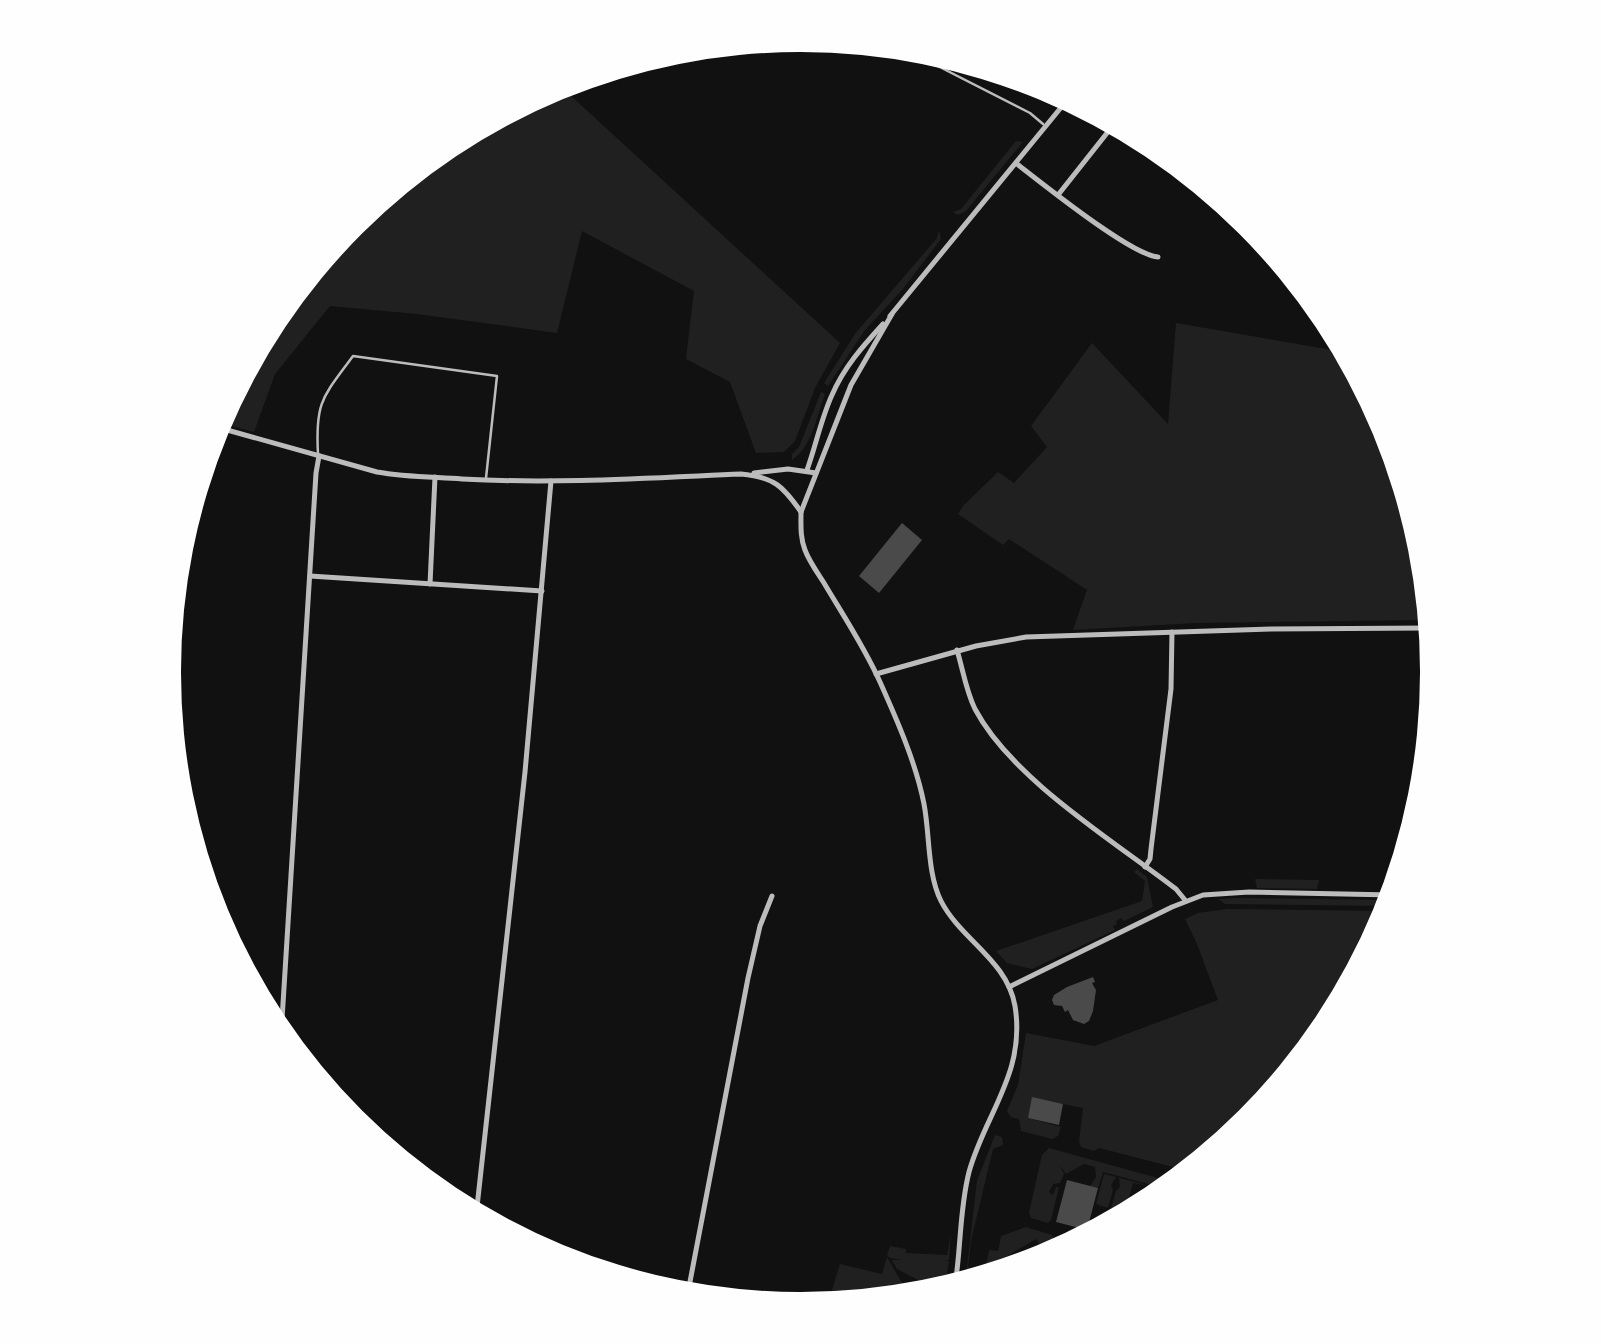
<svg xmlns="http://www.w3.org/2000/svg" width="1601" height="1344" viewBox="0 0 1601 1344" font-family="Lato,sans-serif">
<rect width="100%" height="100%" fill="#111"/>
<!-- green -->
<g fill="#202020">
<polygon points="557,83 840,343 815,388 795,441 784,452 756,453 730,382 686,359 694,291 582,231 557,333 417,314 330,306 275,374 254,432 216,422 350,221"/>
<polygon points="1016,141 1023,142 966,211 958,215 953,212 961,209"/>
<polygon points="939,230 941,239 902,290 865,330 828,386 824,383 855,334 937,238"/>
<polygon points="1176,323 1338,351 1389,429 1427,620 1196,623 1073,630 1087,590 1009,539 1003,545 958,514 963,506 998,472 1014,483 1047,447 1031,426 1092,343 1168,424"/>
<path d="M821,392L825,394C817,415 812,447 792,460V454L799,447Z"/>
<polygon points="1137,869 1147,877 1153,907 1124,921 1121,918 1116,921 1117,924 1113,926 1115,930 1032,969 1007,963 996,951 1142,901 1145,881 1134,872"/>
<polygon points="1255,879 1319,880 1317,889 1257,888"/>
<polygon points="1236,898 1392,900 1391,906 1225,904 1218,899"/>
<polygon points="1227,909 1382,911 1381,928 1253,1120 1245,1120 1236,1124 1230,1137 1181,1169 1099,1148 1094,1151 1081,1147 1079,1142 1083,1108 1033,1098 1028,1118 1061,1127 1058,1136 1052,1139 1021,1131 1019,1119 1011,1117 1007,1111 1018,1085 1026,1033 1094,1046 1218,1000 1197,944 1185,919 1198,913"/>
<polygon points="995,1135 1002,1137 1003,1145 993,1149 971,1241 968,1267 974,1271 973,1275 966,1276 977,1181"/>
<polygon points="1049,1148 1165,1180 1156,1186 1103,1172 1098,1188 1090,1186 1096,1177 1095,1167 1084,1164 1066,1174 1060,1165 1064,1174 1060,1183 1053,1184 1049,1192 1053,1195 1056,1187 1059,1187 1051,1220 1048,1223 1031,1218 1029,1213 1042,1155"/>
<polygon points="1104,1174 1116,1177 1111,1185 1113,1190 1108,1208 1096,1204"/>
<polygon points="1119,1178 1147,1185 1133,1183 1127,1205 1124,1207 1117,1206 1116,1210 1111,1208 1116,1191 1120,1187"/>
<polygon points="1026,1227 1052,1235 1059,1250 1048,1258 1036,1239 990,1266 992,1271 985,1272 989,1250 998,1251 1001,1236"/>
<polygon points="951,1234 949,1260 944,1261 949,1261 946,1280 926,1284 897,1269 892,1260 901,1260 890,1258 887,1255 890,1246 906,1249 906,1253 947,1255"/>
<polygon points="887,1257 905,1288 828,1303 840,1264 882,1274"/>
</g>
<!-- building -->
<g fill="#4a4a4a">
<polygon points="902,523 922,540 879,593 859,576"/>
<polygon points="1093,977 1095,982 1092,983 1096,990 1093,1011 1089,1021 1084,1024 1073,1020 1068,1010 1065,1012 1062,1006 1054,1005 1052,1000 1054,995 1067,987"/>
<polygon points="1032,1097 1063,1104 1059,1125 1028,1118"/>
<polygon points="1067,1180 1098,1188 1087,1230 1056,1222"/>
</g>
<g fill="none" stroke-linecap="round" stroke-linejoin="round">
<!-- service -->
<g stroke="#bcbcbc" stroke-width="2.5">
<polyline points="926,60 1030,113 1043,124"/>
<path d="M318,454C315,401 323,397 353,356L497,376L486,478"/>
</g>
<!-- minor -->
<g stroke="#bcbcbc" stroke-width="5">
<path d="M1017,164C1043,184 1131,255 1158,257"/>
<polyline points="1058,195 1111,128"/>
<path d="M892,314L851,385L801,512C801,525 800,537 805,550C809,561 817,572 824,583C843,615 865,648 880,682C897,720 916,763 924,804C930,835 927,873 941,901C961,940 1007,960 1015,1006C1026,1073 985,1114 969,1172C960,1207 961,1243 956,1278"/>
<polyline points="890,316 1068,99"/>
<path d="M213,426L377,472C405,477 434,477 462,479C555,484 648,478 741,474C774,477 783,486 801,512"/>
<path d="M807,470C816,445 821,419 832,395C844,367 863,346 883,324"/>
<polyline points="754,473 788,469 816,473"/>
<polyline points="310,576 542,591"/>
<polyline points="430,584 435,477"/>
<path d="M957,650C963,670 966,691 975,709C1012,779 1114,841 1176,889L1185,900"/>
<polyline points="876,674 976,646 1026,637 1271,629 1429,628"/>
<polyline points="1145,867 1150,859 1151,849 1171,689 1172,632"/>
<polyline points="1009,987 1172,907 1203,895 1249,892 1393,895"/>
<polyline points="282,1020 316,473 319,456"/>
<polyline points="477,1207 525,772 551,481"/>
<polyline points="689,1287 748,978 760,926 772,896"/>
</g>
</g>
<!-- crop -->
<path d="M0 0H1601V1344H0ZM800 52H801A619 619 0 0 1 1420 671V673A619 619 0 0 1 801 1292H800A619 619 0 0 1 181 673V671A619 619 0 0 1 800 52Z" fill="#fefefe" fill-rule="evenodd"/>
</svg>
